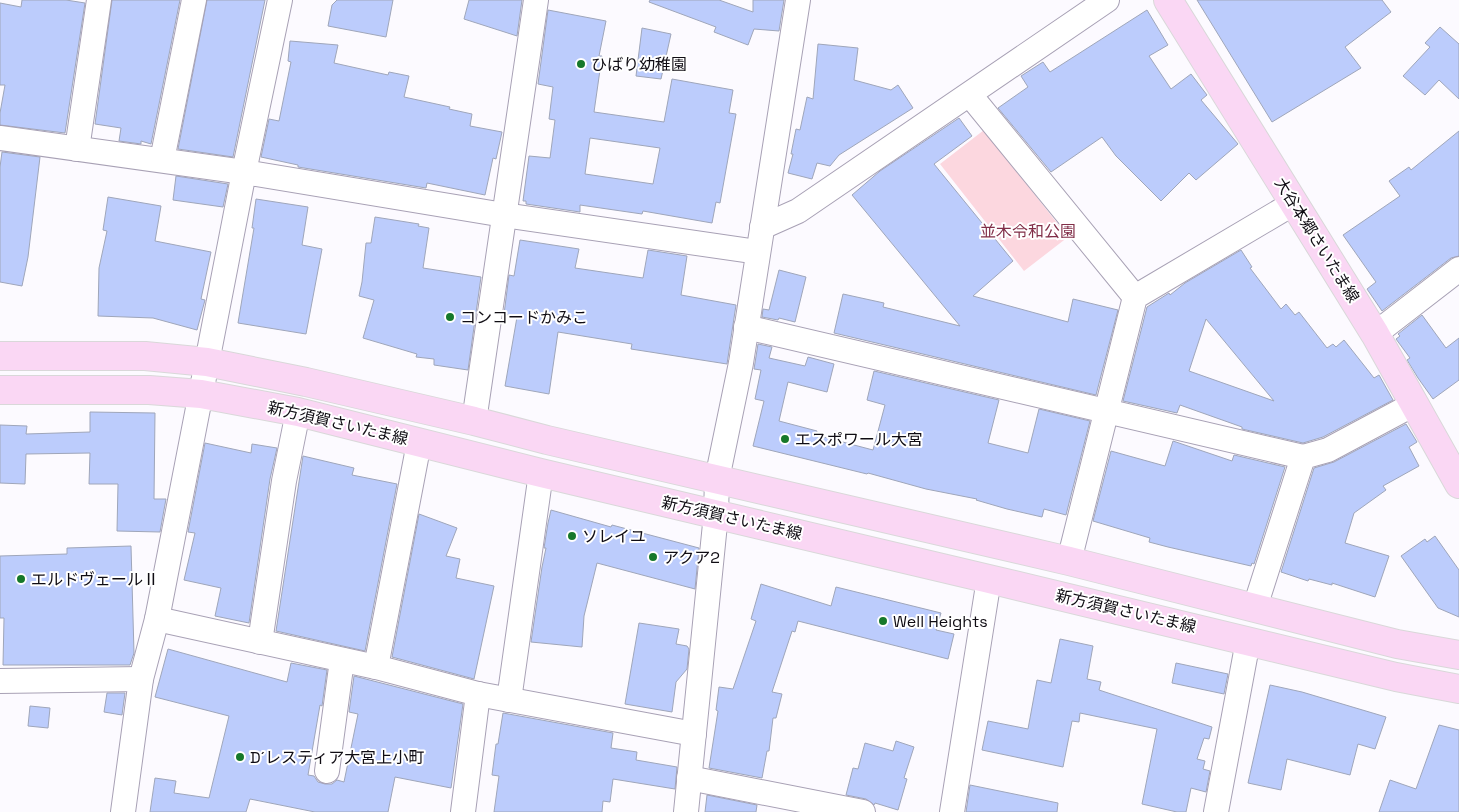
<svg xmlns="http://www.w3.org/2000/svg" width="1459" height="812" viewBox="0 0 1459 812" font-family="'Space Grotesk','Noto Sans JP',sans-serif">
<rect width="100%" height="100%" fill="#fcfaff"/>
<!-- green -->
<polygon fill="#fcd7df" points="984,130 1068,237 1024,271 940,164"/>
<!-- building -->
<g fill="#bcccfc" stroke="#9fa6ba" fill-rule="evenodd">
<polygon points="22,0 66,0 85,3 65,133 0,125 0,113 5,85 0,85 0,3 21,7"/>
<polygon points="112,0 180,0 151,144 141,141 141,144 119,141 121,128 95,124"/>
<polygon points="207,0 265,0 233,157 178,149"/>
<polygon points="337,0 393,0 386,37 328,26 332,5"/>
<polygon points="469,0 522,0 517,36 464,19"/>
<polygon points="650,0 719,0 753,12 753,0 784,0 779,31 754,29 748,45 714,32 716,27 649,2"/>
<polygon points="1197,0 1382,0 1391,12 1345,47 1361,68 1272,122"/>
<path d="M548,10L606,21L599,56H602L594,112L664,122L672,79L733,90L729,113L736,114L720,203L716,202L712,223L643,211L642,214L580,205V212L526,204V201H523L529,156L550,158L555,120L549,119L553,87L538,84ZM590,138L660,148L653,184L585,174Z"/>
<polygon points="1147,10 1168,45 1149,56 1171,89 1191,74 1207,95 1201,100 1238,144 1196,180 1189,173 1161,201 1116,156 1102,137 1051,172 998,108 1028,87 1021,76 1043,62 1050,72"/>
<polygon points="1440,27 1459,44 1459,99 1439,80 1425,95 1403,76 1430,47 1425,43"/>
<polygon points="642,28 671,34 661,79 636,76"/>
<polygon points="290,41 338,45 334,63 388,75 389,72 409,76 404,97 450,107 449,109 472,114 470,126 502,132 496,159 493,158 485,195 427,183 426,188 298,167 298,165 261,157 269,119 279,121 291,62 288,61"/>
<polygon points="818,44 858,48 854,80 891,90 898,85 913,108 839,155 830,166 817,163 812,179 788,173 793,154 791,154 796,129 800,130 807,97 813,99"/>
<polygon points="959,118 972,136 934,164 1013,261 973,296 1068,322 1073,299 1118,310 1096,395 834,333 843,294 884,303 883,307 960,326 852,195 880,171"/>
<polygon points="1459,131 1459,256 1451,258 1382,311 1367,289 1376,282 1343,235 1400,196 1389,181 1409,167 1411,170"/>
<polygon points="2,152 40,157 28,257 22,286 0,282 0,167"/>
<polygon points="176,176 228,184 223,207 173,200"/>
<polygon points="108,197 161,206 155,241 211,252 201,299 205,300 197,330 153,318 98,316 99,268 107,231 103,230"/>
<polygon points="256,199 308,207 302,245 322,249 306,334 238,323 254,228 252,228"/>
<polygon points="375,217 419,224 418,226 429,228 423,268 481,277 468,370 434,365 434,359 416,357 417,354 363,338 374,300 359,296 362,282 366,243 371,243"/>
<polygon points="520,240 579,249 575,268 643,278 648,250 687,256 681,295 736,305 727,364 631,349 632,344 558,332 549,394 505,386 517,317 504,314 509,275 514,276"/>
<path d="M1241,250L1252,267L1250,268L1281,309L1286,304L1295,315L1299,312L1327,348L1333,344L1336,347L1344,340L1374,378L1379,375L1393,400L1323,437L1303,443L1242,429V427L1180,405L1177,413L1123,401L1147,307L1169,293L1170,295L1185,283ZM1206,319L1274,401L1189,371Z"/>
<polygon points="779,270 806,277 795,322 779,318 778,320 762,317 763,309 769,310"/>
<polygon points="1422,315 1446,348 1459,338 1459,380 1433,399 1418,378 1407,360 1410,358 1396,339 1400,336 1398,334"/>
<polygon points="758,344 772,347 769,358 805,366 808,357 834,364 827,392 788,382 779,421 817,431 816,435 873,450 885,405 867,400 874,371 999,400 988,443 1028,453 1039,409 1090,421 1066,515 1044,509 1042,517 1007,509 976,500 977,499 926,489 868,473 867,474 753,446 764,401 755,399 761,370 754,369"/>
<polygon points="90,412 155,413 154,499 166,499 160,532 117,531 118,484 89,484 90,453 26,454 25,484 0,483 0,425 27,426 26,434 90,432"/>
<polygon points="1406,424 1417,442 1409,447 1419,466 1383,486 1386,490 1354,513 1345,543 1389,556 1375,597 1332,583 1332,585 1309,579 1308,581 1281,572 1314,468 1334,462"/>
<polygon points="1173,441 1232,461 1234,455 1285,467 1254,564 1252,563 1251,566 1168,547 1149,542 1150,538 1093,521 1111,451 1165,466"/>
<polygon points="205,443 251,453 252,444 277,448 270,479 249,623 215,616 221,588 184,580 195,533 188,532"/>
<polygon points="303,456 354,468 352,475 397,484 365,651 276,631"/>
<polygon points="551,510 611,527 612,525 699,548 695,589 597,563 584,616 582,647 531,642 542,567 546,548 544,548 548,523"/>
<polygon points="419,514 457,528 446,556 460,559 456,578 494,586 474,679 392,657"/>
<polygon points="1435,536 1459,570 1459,617 1438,608 1401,556 1425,539 1427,542"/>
<polygon points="131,546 134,653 130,665 3,665 4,618 0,618 0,556 67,554 67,548"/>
<polygon points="761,584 831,606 836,587 941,613 936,630 954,634 948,659 798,621 795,632 792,631 772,692 782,694 776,718 773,718 769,751 767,751 762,778 709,768 718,711 716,710 719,687 733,689 756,621 751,619"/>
<polygon points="639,623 679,629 676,644 687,646 689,649 687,669 676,682 672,712 625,704"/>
<polygon points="1060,639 1093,646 1087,679 1101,682 1099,690 1212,727 1209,739 1204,738 1197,759 1205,761 1203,769 1210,771 1206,792 1191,788 1186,812 1177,812 1142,804 1157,729 1080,713 1079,722 1072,721 1063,767 982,750 988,721 1028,729 1037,680 1051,683"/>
<polygon points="168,649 287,682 291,663 327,670 322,706 320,705 308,775 314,776 318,782 325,784 332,784 337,780 344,782 358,714 349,712 354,676 463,704 451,788 395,777 388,812 315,812 250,799 246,812 150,812 155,778 176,781 174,793 209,798 229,716 155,697"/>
<polygon points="1176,663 1228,674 1224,694 1172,683"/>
<polygon points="1270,685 1302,692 1386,717 1375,749 1358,744 1350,775 1287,759 1281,790 1248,783"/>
<polygon points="107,693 125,693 122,715 104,712"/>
<polygon points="30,706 50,708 48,728 28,726"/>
<polygon points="503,713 613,733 611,748 637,752 636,760 677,767 675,789 613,779 610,802 603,801 602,812 494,812 499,776 492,775 496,744 498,744"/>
<polygon points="1439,725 1459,730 1459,812 1379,812 1390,780 1416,789"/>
<polygon points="896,741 914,747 904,778 907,779 898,810 875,803 874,805 866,799 846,795 853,768 858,769 865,743 893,751"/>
<polygon points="970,785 1058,803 1057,812 966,812"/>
<polygon points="707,795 757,805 756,812 705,812"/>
</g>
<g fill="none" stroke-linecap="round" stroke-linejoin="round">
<!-- minor casing -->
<g stroke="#a8a1b5" stroke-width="26">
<g id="minor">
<polyline points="970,95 1135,297"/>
<polyline points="0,138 244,172 504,215 758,252"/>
<polyline points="77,149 99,0"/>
<polyline points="162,160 194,0"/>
<polyline points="762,227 798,211 1107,0"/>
<polyline points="746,327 1303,457"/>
<polyline points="1375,334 1459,269"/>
<polyline points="474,421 536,0"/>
<polyline points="1069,561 1135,297 1294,203"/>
<polyline points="1255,607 1303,457 1328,450 1414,404"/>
<polyline points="157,619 376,667 478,694 694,734"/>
<polyline points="260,642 284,481 298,412"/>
<polyline points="376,667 419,443"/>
<polyline points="0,681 141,679"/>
<polyline points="509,700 541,473"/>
<polyline points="327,771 342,660"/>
<polyline points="689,778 863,812"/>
<polyline points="123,812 141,679 157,619 244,172 280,0"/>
<polyline points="463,812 478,694"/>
<polyline points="686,812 716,514 717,479 741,363 798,0"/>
<polyline points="952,812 989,579"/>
<polyline points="1216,812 1248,641"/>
</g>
</g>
<!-- major casing -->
<g stroke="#d9d8d9" stroke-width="30">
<g id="major">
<polyline points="1168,0 1375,334 1459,484"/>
<polyline points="0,356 145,356 207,362 306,382 474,421 547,440 1069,561 1397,644 1459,655"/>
<polyline points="0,390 149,390 201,394 298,412 541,473 989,579 1396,677 1459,689"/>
</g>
</g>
<!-- minor -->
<use href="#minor" stroke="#fff" stroke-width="24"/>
<!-- major -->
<use href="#major" stroke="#fad7f4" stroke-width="28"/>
</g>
<!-- markers -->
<g fill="#16782a" stroke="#fff" stroke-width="2">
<circle cx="581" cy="64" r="5"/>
<circle cx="450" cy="317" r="5"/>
<circle cx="785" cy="439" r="5"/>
<circle cx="572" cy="536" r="5"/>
<circle cx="653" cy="557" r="5"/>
<circle cx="21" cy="579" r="5"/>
<circle cx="883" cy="621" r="5"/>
<circle cx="240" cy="757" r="5"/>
</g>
<g text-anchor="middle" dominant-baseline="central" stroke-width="4" stroke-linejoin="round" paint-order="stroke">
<!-- poi labels -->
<g font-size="16" fill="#0f0c13" stroke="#fff" text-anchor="start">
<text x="591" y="64">ひばり幼稚園</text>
<text x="460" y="317">コンコードかみこ</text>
<text x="795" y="439">エスポワール大宮</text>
<text x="582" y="536">ソレイユ</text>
<text x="663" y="557">アクア2</text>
<text x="31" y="579">エルドヴェールⅡ</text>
<text x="893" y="621">Well Heights</text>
<text x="250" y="757">D´レスティア大宮上小町</text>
</g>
<!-- park labels -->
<g font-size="16" fill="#812e48" stroke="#fff">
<text x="1028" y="231">並木令和公園</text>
</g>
<!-- street labels -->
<g font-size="16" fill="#0f0c13" stroke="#fff">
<text transform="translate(1317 240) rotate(58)">大谷本郷さいたま線</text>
<text transform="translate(338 423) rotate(13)">新方須賀さいたま線</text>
<text transform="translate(732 518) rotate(13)">新方須賀さいたま線</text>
<text transform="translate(1126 611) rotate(13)">新方須賀さいたま線</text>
</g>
</g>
</svg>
